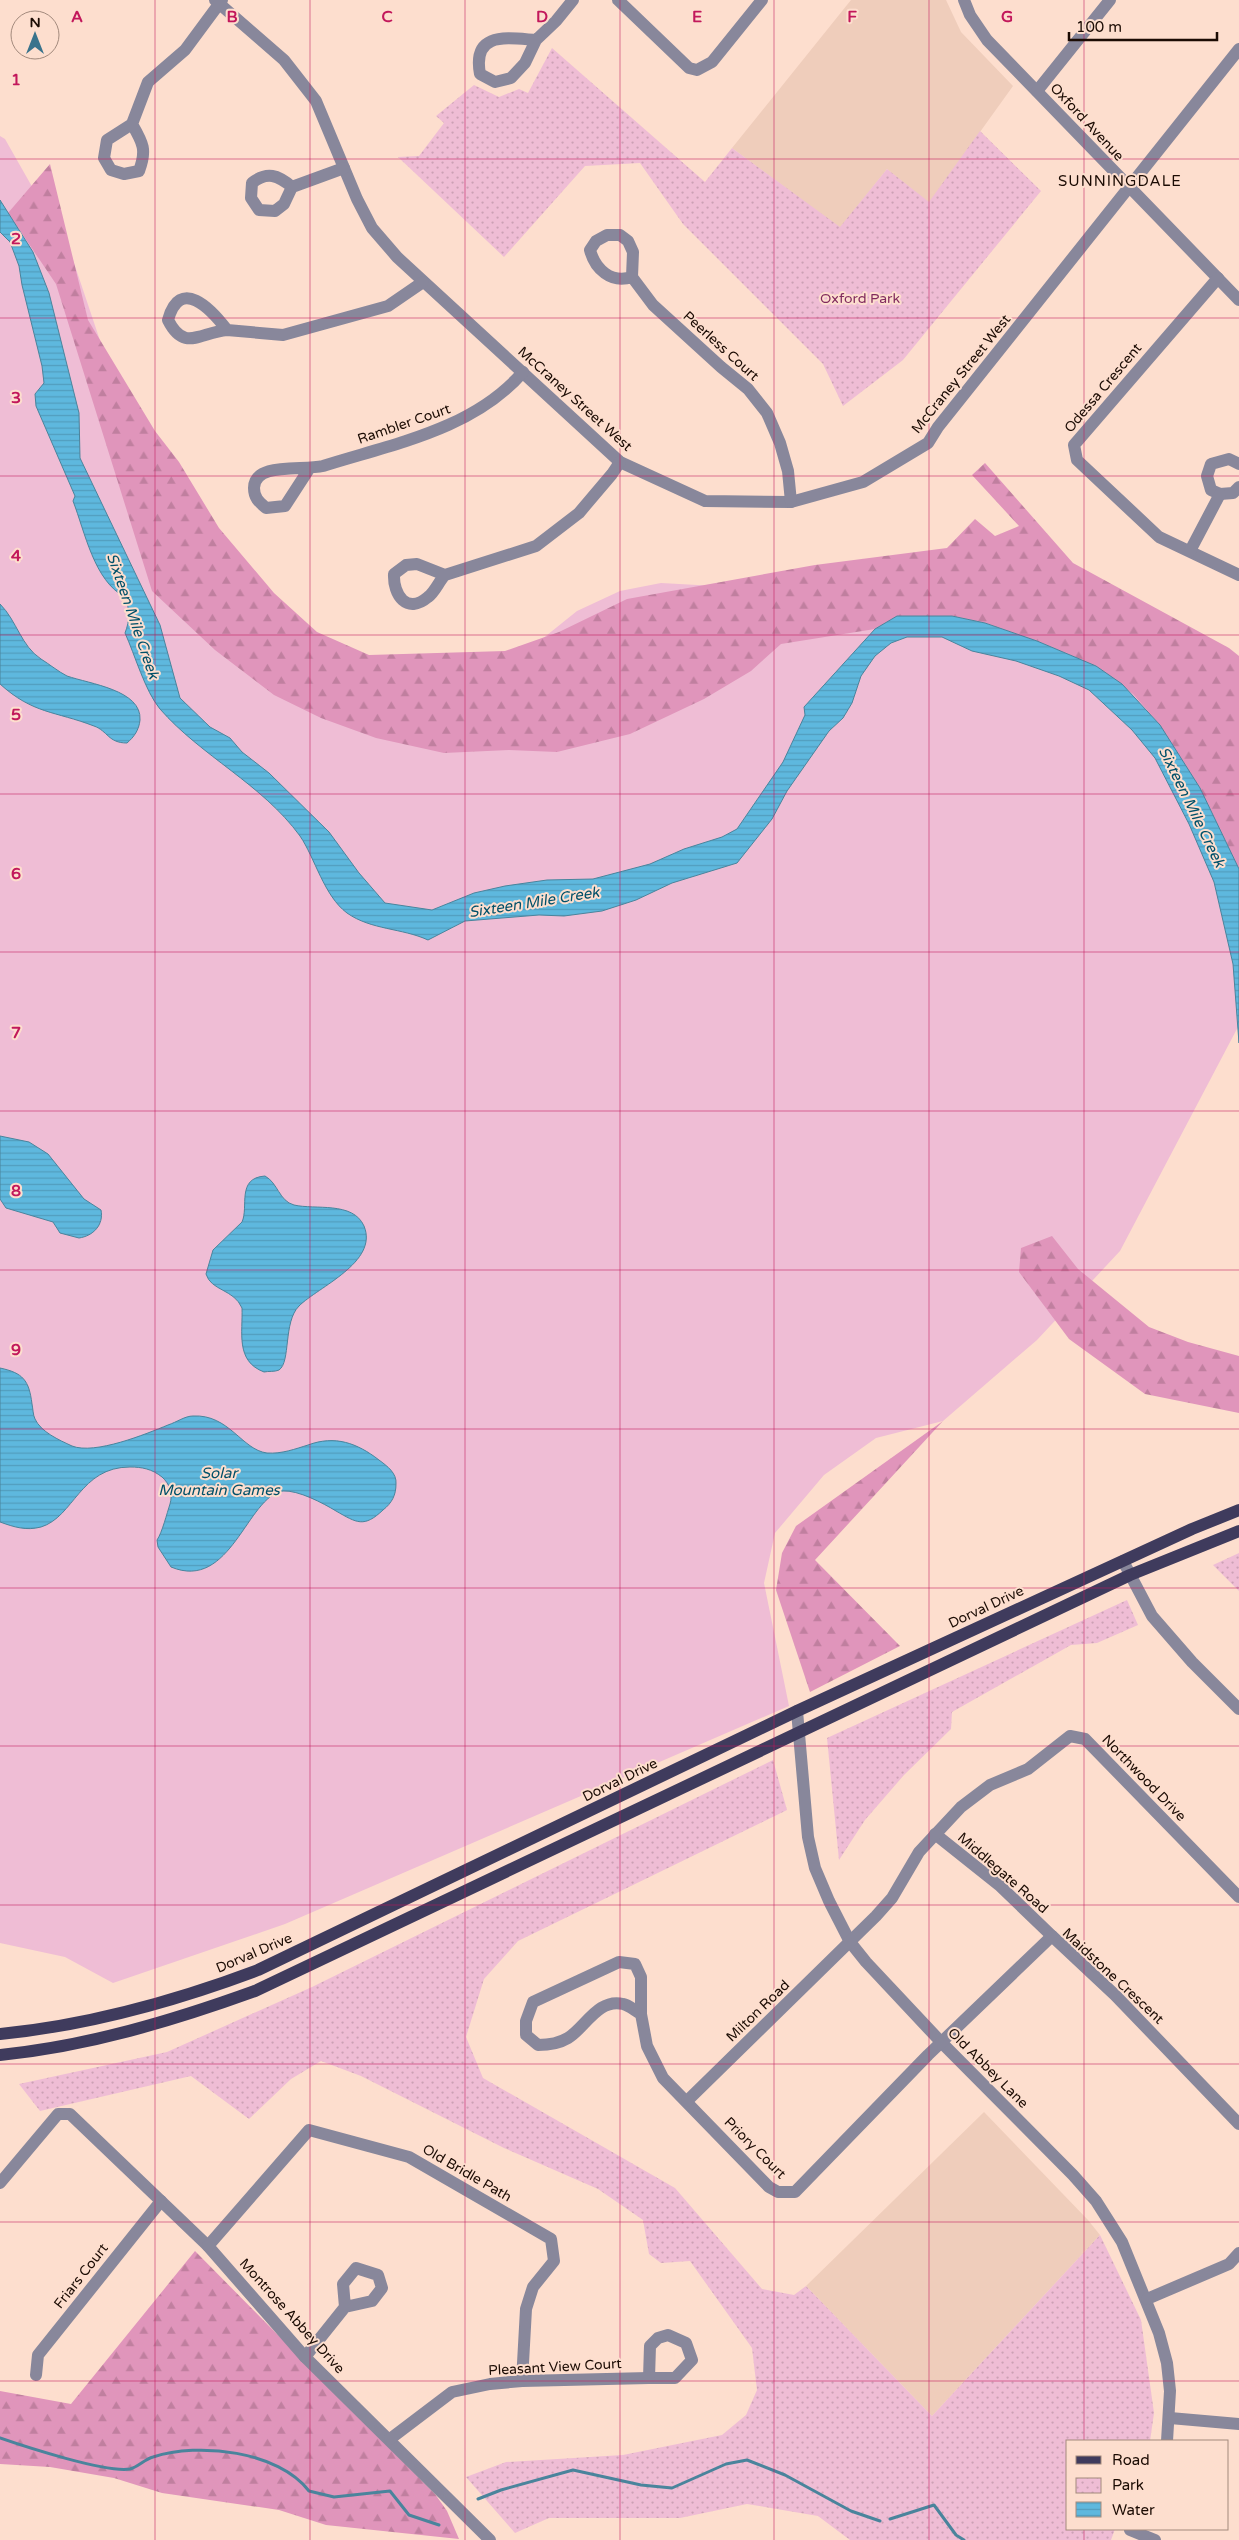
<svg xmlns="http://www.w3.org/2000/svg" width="1239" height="2540" viewBox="0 0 1239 2540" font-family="'Varela Round',sans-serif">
<defs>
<pattern id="forest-firs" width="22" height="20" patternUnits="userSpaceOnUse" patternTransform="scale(1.25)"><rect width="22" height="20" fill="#e095bb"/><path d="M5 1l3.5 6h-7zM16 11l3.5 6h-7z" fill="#c07f9f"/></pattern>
<pattern id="park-dots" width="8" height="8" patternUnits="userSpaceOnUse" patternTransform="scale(1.25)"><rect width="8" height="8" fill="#efbdd5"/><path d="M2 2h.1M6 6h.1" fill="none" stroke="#cca1b5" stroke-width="1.8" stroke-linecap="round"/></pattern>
<pattern id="water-rules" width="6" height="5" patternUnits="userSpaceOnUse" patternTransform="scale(1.25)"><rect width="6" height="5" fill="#5eb8de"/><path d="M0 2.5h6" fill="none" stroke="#519dbd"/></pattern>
</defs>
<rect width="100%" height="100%" fill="#fddece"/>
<!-- built -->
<g fill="#efcdbb">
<polygon points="851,0 946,0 961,32 1013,86 929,203 887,169 840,228 732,148"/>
<polygon points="984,2112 1088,2220 1100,2235 932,2416 806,2286"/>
</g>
<!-- grass -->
<polygon fill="#efbdd5" points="0,136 5,139 72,257 127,421 230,586 376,670 521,656 577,611 620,591 661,583 752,588 1239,667 1239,1025 1120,1251 1037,1340 943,1421 876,1438 824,1475 775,1533 764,1583 789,1706 285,1924 113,1983 65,1957 0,1943"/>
<!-- forest -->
<g fill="url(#forest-firs)">
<polygon points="50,164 88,320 155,431 179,462 219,528 274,593 317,632 369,655 505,651 559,632 627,599 815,565 947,548 975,519 995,536 1019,526 972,475 985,463 1073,563 1229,648 1239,656 1239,869 1200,788 1160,725 1133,694 1096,666 1037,641 985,623 952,616 897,616 875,629 781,644 751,671 704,699 630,734 557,752 509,750 444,753 376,738 321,718 274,695 215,650 152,591 56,284 8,213"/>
<polygon points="1052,1236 1078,1269 1149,1327 1188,1342 1239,1356 1239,1413 1145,1394 1069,1339 1019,1272 1021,1248"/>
<polygon points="943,1421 815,1560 900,1646 810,1692 776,1590 782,1553 796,1526"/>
<polygon points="195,2251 435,2494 447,2511 459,2539 326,2525 279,2510 162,2493 114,2478 50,2467 0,2464 0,2391 71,2404"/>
</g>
<!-- park -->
<g fill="url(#park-dots)">
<polygon points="552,48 705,182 732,148 840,227 887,169 929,202 980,131 1041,191 903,360 843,406 823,364 683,224 640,163 585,166 504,257 398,157 419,156 444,123 436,116 474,85 499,97 519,89 528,93"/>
<polygon points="1239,1553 1239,1591 1213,1565"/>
<polygon points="1127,1600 1138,1625 1097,1643 1071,1645 952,1712 951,1729 904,1775 865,1820 839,1860 827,1738"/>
<polygon points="773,1760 787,1810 518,1941 484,1979 466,2037 483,2078 675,2188 762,2289 794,2295 806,2286 932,2416 1100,2235 1141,2320 1154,2413 1150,2441 1068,2441 1068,2529 1115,2529 1111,2540 850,2540 818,2516 747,2504 680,2518 549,2518 515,2533 466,2477 506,2462 623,2455 722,2435 746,2415 757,2390 752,2348 690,2261 661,2263 649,2254 643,2220 598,2189 504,2148 361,2076 321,2061 291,2079 249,2119 191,2076 40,2111 19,2084 167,2052 312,1987"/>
</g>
<!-- water -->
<g fill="url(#water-rules)" stroke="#4a849c">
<path d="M0,200L33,252L49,293L79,413L80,458L160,625L180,698L210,727L230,738L242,752L269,773L329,832L359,873L385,903L432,910L474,893L505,886L547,880L593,879L650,864L684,849L722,837L737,829L783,762L805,715L804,707L875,629L897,616H952L985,623L1037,641L1096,666L1122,684L1160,725L1200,788L1239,869V1043L1233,964L1214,882L1189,824L1155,758L1132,730L1089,690L1059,676L1016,661L972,651L942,637H907L891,643L875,656L861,676L852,703L843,718L829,731L787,791L772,819L737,863L672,883L636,900L602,911L564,916L539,915L465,921L428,940C402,928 371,930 347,913C324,896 315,858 300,836C262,784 201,756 160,709C145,691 135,655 125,633C130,620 130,610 125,597C94,581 85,532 73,501L75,496L36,406L35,394L44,383L42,366L22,285L19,266L10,242L0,232Z"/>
<path d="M0,604C17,621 21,646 41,659C49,664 59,672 67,676C90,684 142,690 140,720C139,730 134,737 127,743C108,743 108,731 94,726C55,711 33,714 0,684Z"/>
<path d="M0,1136L29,1142L48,1154L84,1199L101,1210C104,1225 93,1236 79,1238L60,1233L53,1222L6,1208L0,1199Z"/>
<path d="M265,1176C278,1183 279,1201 294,1205C315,1210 353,1201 364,1226C379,1262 318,1287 299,1306C283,1322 291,1362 279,1370C275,1372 268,1371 264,1372C235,1361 243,1332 242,1308C234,1289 211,1291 206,1274L213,1250L242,1222C249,1207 236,1178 265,1176Z"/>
<path d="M0,1368C23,1373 29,1380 32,1404C33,1409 33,1415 35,1419C41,1432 59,1440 72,1446C95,1455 146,1434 168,1425C177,1422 185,1416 193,1416C229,1414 242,1450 267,1453C282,1454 295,1449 308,1445C335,1435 357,1443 379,1460C387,1466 397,1473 396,1484C396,1495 392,1503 383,1510C364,1528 357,1523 336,1511C323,1503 298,1490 283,1491C247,1496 231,1592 171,1567L158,1547L157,1540C162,1533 167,1513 170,1504C173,1494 170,1484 162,1477C152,1469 142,1467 130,1467C80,1467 74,1517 41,1527C26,1531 14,1527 0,1522Z"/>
</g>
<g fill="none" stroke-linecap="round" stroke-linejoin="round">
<!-- stream -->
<g stroke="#4a849c" stroke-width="3">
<path d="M0,2438C26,2447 106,2473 130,2469C138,2467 145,2459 153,2457C199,2442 278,2451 309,2491L334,2497L390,2491L409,2515L439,2525"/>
<polyline points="478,2499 501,2490 573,2470 641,2485 672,2488 726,2464 747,2460 785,2475 851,2511 880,2521"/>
<polyline points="890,2519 934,2505 956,2535 964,2540"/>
</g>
<!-- minor -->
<g stroke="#88879b" stroke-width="12">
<polyline points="215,0 284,60 316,101 357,199 372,228 397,257 620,462 705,501 791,502 863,482 928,443 938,427 1239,49"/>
<polyline points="618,0 689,68 697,70 712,62 762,0"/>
<polyline points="964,0 970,15 987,40 1239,300"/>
<path d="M536,40C507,38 472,31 480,74L495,82L511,78L525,63L536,40L556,21L573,0"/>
<polyline points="1037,91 1110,0"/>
<path d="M132,124C143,143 147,150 139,171L124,174L111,170L104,158L107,140L132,124L148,82L185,50L222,0"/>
<path d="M292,187C278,175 267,171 252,183L251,198L259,210L275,211L284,204L292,187L344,168"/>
<path d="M632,277C611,284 595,269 590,250L596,241L607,235H620L628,241L633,252L632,277L653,305L721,367L748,389L767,413L780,443L788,471L791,502"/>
<polyline points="1218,278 1074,445 1077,460 1159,537 1239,575"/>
<path d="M227,330C199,333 184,352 168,320C180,276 211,309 227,330L283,335L388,306L423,282"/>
<polyline points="1239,464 1229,459 1211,464 1207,476 1211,490 1220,494 1233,493 1239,487"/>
<path d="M309,469L285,506L266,508C259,502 254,498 254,488C254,462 302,471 323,466C392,444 473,430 523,372"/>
<polyline points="1190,551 1220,494"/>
<path d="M445,575C439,581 435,592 428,597C407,615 393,595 394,574L406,565L417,564L445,575L536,546L579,513L612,474L620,462"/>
<polyline points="1123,1561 1152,1616 1192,1662 1239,1709"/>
<polyline points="797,1711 808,1837 815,1868 829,1901 850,1942 866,1962 941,2042 1073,2175 1096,2201 1122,2242 1159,2333 1167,2363 1170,2391 1167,2441"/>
<polyline points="935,1834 999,1885 1052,1936"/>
<path d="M641,2014C635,2011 629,2005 623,2004C598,1998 585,2028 568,2038C558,2044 549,2045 538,2045L526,2035V2021L533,2002L619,1962L635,1964L641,1977V2014L647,2046L663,2078L769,2187L778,2192H795L928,2055L1052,1936L1115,1995L1239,2124"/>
<polyline points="687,2101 876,1916 892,1898 919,1852 961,1807 990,1785 1028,1769 1070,1736 1085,1739 1239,1897"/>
<polyline points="0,2183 58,2114 70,2114 208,2246 305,2357 490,2540"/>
<polyline points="208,2246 309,2130 409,2157 551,2239 554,2261 533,2287 526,2309 522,2381"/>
<polyline points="1147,2299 1229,2264 1239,2253"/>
<polygon points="668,2335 686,2343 692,2360 675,2378 649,2378 650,2346 658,2338"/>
<polyline points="305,2357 345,2307 372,2301 382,2288 378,2275 356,2268 343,2284 345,2307"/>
<polyline points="36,2375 38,2355 161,2201"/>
<polyline points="1170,2418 1239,2424"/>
<polyline points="390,2439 452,2392 490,2384 522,2381 649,2378"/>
<polyline points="1130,2530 1155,2540"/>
</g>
<!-- major -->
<g stroke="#3f3b5d" stroke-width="12">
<path d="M0,2034C90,2025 173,2002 258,1970L797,1711L1192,1529L1239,1510"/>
<path d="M0,2055C88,2046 172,2021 255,1991L1130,1575L1239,1531"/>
</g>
</g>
<!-- grid -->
<path fill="none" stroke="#c2185b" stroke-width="1" stroke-opacity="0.55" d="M155,0V2540M310,0V2540M465,0V2540M620,0V2540M774,0V2540M929,0V2540M1084,0V2441M0,159H1239M0,318H1239M0,476H1239M0,635H1239M0,794H1239M0,952H1239M0,1111H1239M0,1270H1239M0,1429H1239M0,1588H1239M0,1746H1239M0,1905H1239M0,2064H1239M0,2222H1239M0,2381H1239M1084,2529V2540"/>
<g text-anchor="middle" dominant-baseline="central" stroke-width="4" stroke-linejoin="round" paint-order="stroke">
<!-- street labels -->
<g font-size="14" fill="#1b0b03" stroke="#fddece">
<text transform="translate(1087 122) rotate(47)">Oxford Avenue</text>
<text transform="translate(721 346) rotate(42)">Peerless Court</text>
<text transform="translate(961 374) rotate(-51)">McCraney Street West</text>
<text transform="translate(1103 388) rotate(-50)">Odessa Crescent</text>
<text transform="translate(575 399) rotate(42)">McCraney Street West</text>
<text transform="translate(404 424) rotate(-19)">Rambler Court</text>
<text transform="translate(986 1607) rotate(-25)">Dorval Drive</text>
<text transform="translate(1144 1778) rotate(46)">Northwood Drive</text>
<text transform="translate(620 1780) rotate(-26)">Dorval Drive</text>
<text transform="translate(1003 1873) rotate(41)">Middlegate Road</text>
<text transform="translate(254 1953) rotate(-23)">Dorval Drive</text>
<text transform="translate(1113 1976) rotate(43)">Maidstone Crescent</text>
<text transform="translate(758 2011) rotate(-44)">Milton Road</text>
<text transform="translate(988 2068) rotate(45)">Old Abbey Lane</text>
<text transform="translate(755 2148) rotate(45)">Priory Court</text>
<text transform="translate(467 2173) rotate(30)">Old Bridle Path</text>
<text transform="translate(81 2276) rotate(-52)">Friars Court</text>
<text transform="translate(292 2316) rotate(48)">Montrose Abbey Drive</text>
<text transform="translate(555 2367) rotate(-3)">Pleasant View Court</text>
</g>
<!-- park labels -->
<g font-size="14" fill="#812a5d" stroke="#fddece">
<text x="860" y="298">Oxford Park</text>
</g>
<!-- neighbourhood labels -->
<g font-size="15" letter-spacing="1" fill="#1b0b03" stroke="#fddece">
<text x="1120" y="181">SUNNINGDALE</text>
</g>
<!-- water labels -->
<g font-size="15" font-style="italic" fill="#005069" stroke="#fddece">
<text transform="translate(133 616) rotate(71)">Sixteen Mile Creek</text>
<text transform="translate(1192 807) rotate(64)">Sixteen Mile Creek</text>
<text transform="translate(534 902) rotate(-9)">Sixteen Mile Creek</text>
<text x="219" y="1473">Solar<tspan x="219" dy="17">Mountain Games</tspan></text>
</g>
</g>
<g font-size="16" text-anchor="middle" font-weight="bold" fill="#c2185b" stroke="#fddece" stroke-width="4" stroke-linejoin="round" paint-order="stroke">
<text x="77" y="22">A</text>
<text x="232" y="22">B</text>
<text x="387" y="22">C</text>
<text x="542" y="22">D</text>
<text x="697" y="22">E</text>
<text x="852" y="22">F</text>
<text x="1007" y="22">G</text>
<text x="16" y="85">1</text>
<text x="16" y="244">2</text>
<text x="16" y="403">3</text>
<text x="16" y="561">4</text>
<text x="16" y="720">5</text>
<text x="16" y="879">6</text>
<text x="16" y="1038">7</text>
<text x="16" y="1196">8</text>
<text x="16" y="1355">9</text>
</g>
<!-- legend -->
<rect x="1066" y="2440" width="162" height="90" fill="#fddece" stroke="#a38a7d"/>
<rect x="1076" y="2456" width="25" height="8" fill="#3f3b5d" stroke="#a38a7d"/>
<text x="1112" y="2465" font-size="15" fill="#1b0b03">Road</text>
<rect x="1076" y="2478" width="25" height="15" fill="url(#park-dots)" stroke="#a38a7d"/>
<text x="1112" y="2490" font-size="15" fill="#1b0b03">Park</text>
<rect x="1076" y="2502" width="25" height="15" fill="url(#water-rules)" stroke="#a38a7d"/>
<text x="1112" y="2515" font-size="15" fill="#1b0b03">Water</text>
<!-- north arrow -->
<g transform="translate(35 35)"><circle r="24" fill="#fddece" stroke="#a38a7d"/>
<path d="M0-4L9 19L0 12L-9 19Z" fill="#39738c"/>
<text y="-8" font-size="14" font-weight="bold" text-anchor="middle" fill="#1b0b03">N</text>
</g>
<!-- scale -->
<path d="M1069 32v8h148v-8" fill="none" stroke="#1b0b03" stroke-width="2.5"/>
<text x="1076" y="32" font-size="15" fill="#1b0b03" stroke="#fddece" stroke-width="4" paint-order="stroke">100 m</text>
</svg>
